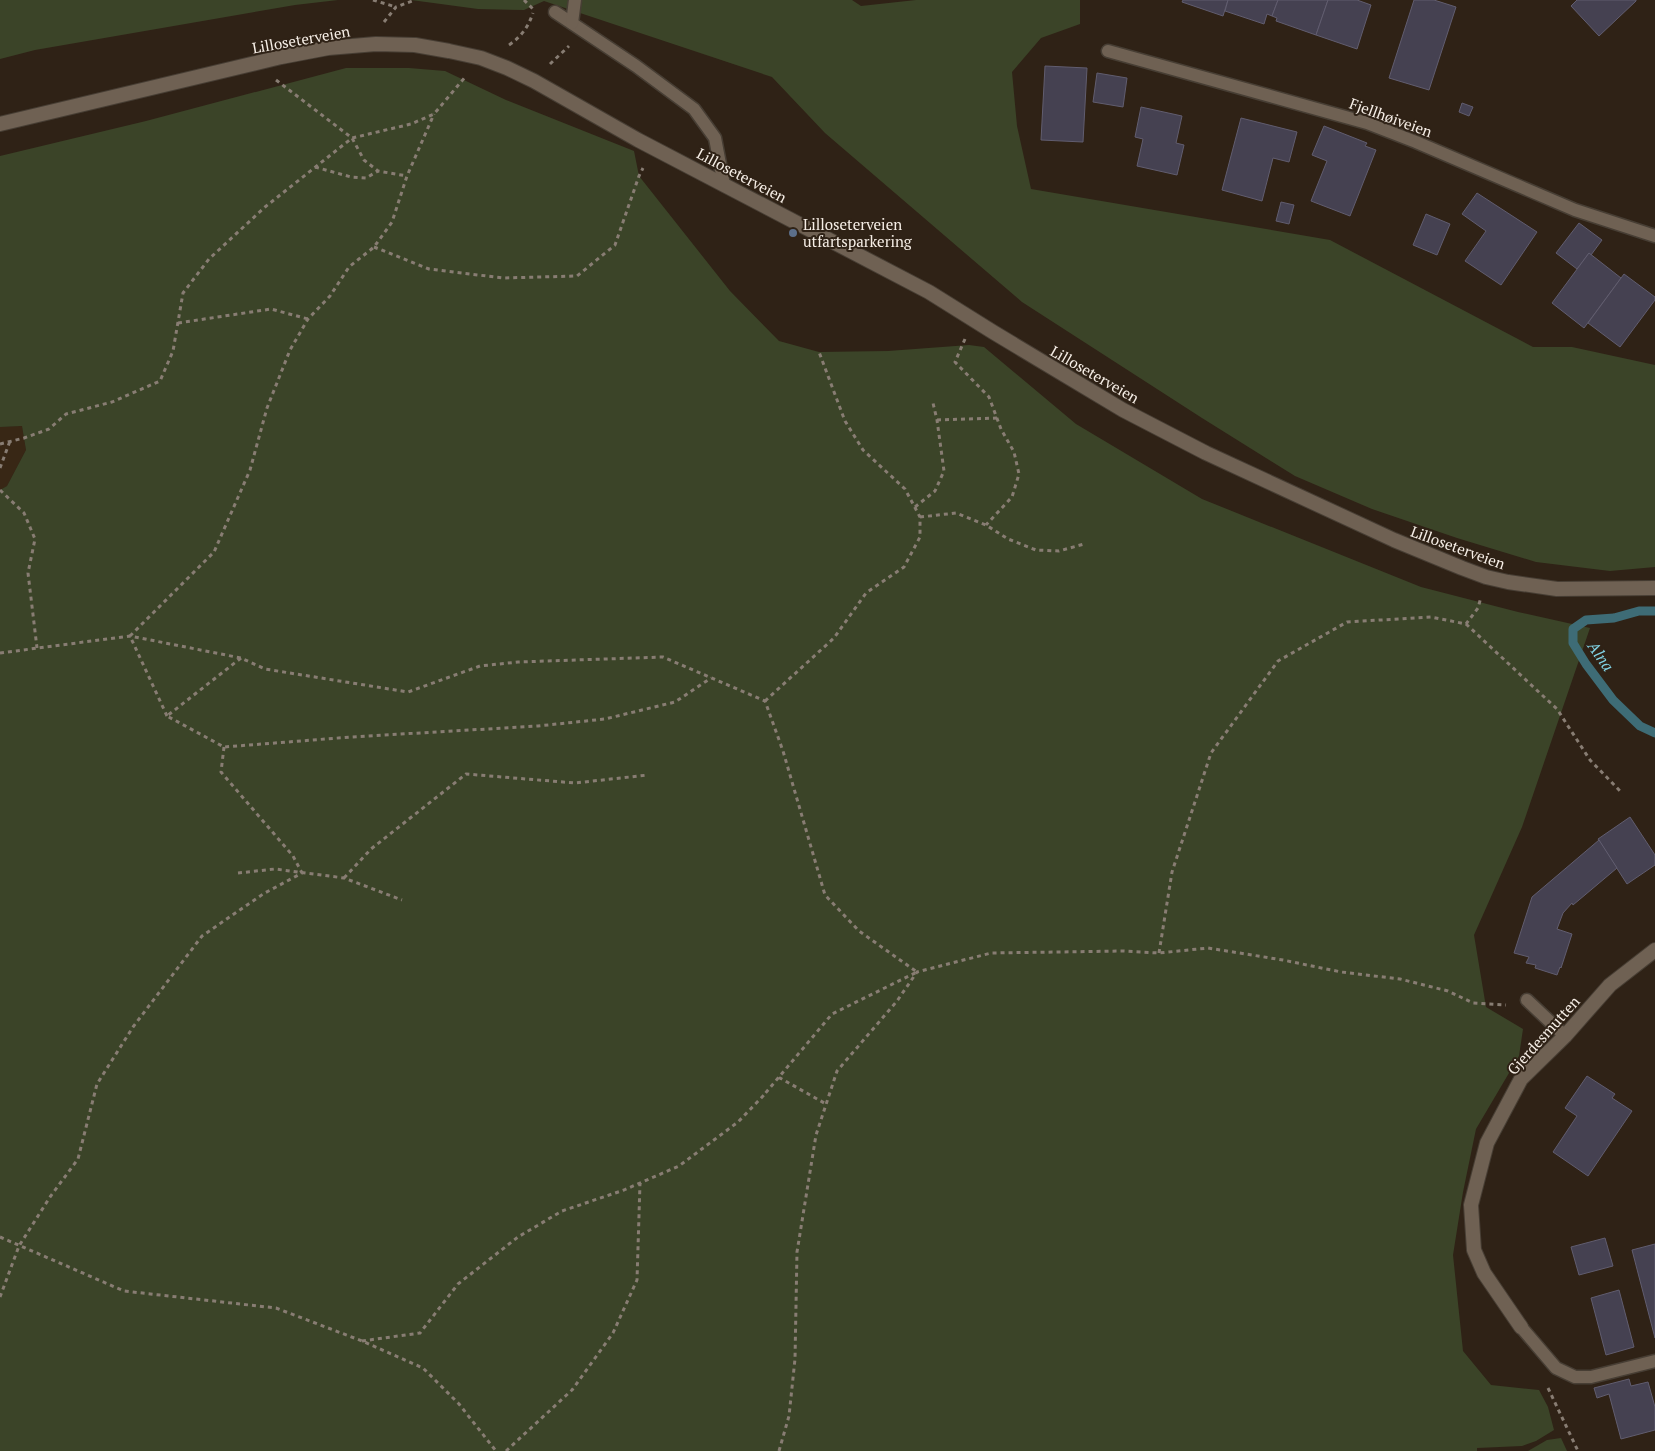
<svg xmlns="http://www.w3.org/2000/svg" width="1655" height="1451" viewBox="0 0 1655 1451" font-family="'PT Serif',serif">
<rect width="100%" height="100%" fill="#2f2216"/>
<!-- built -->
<polygon fill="#382715" points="22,426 26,450 7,486 0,490 0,427"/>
<!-- green -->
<g fill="#3b4428">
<polygon points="0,0 338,0 295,5 35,50 0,59"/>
<polygon points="411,0 852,0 861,6 916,0 1080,0 1080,24 1041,38 1012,72 1017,126 1031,189 1330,240 1533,347 1572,347 1655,365 1655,567 1610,571 1536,562 1457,538 1372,509 1295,476 1202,418 1022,302 825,133 772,77 544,1 524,10 478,9"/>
<polygon points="346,68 409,68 445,71 506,100 634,151 639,176 730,291 779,341 819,352 888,351 969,345 984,347 1076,424 1202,499 1421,587 1518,612 1590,628 1522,827 1474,935 1486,1007 1523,1029 1519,1056 1476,1129 1463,1192 1453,1255 1463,1351 1491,1385 1539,1390 1548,1407 1554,1430 1536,1441 1522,1446 1477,1448 1477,1451 0,1451 0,490 7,486 26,450 22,426 0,427 0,156 146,121"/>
<polygon points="1561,1438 1567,1451 1528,1451 1547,1440"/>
</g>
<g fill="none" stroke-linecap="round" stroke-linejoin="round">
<!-- stream -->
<polyline stroke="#3e6c76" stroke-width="9" points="1655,611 1639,611 1614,618 1586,620 1573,629 1573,643 1586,664 1613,700 1640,726 1655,733"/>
</g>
<!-- building -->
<g fill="#454151" stroke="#615d6f">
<polygon points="1183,0 1228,0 1223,16 1182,2"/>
<polygon points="1228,0 1278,0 1272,16 1267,14 1264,24 1225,11"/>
<polygon points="1278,0 1328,0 1316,35 1276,21 1277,18 1272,16"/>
<polygon points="1328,0 1357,0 1371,5 1357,49 1316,35"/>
<polygon points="1414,0 1434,0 1456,7 1429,90 1389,78"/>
<polygon points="1577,0 1636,0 1636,1 1599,36 1571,6"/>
<polygon points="1045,66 1087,68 1083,142 1041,140"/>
<polygon points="1097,73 1127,78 1123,107 1093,102"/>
<polygon points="1462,103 1473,107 1469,116 1459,112"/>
<polygon points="1141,107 1182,116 1176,143 1184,145 1177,175 1137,166 1143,139 1135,137"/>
<polygon points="1241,118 1297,132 1289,162 1273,158 1262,201 1222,190"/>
<polygon points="1324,126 1367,143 1365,146 1376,150 1350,216 1311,201 1327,161 1312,155"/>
<polygon points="1477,193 1537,232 1501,285 1465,261 1486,231 1462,214"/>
<polygon points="1281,202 1294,205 1289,224 1276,221"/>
<polygon points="1426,214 1450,224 1437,255 1413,245"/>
<polygon points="1579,223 1602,240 1591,255 1589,253 1577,269 1556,253"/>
<polygon points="1589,253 1621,278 1584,328 1552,303"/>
<polygon points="1624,274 1655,297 1655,300 1620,347 1588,323"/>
<polygon points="1630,817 1655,855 1655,865 1627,884 1598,839"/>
<polygon points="1599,840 1617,868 1573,905 1572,903 1563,913 1557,929 1572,934 1561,968 1560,967 1557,975 1535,968 1536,965 1526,963 1529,957 1514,953 1532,897"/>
<polygon points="1587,1076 1615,1094 1612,1098 1632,1111 1588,1176 1553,1152 1577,1116 1565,1108"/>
<polygon points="1605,1238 1613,1266 1579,1275 1571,1247"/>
<polygon points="1655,1244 1655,1338 1632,1250"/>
<polygon points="1619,1290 1634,1347 1606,1355 1591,1298"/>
<polygon points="1629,1379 1631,1386 1648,1382 1655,1407 1655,1430 1621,1439 1609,1394 1597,1398 1594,1388"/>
</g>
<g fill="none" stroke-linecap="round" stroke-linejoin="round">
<!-- service casing -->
<g stroke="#473e34" stroke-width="15">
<g id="service">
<polyline points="555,12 636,66 694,109 715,138 724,185"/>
<polyline points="572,23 575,0"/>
<polyline points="1108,51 1367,123 1416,142 1575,210 1655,236"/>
<polyline points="1527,1000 1565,1036"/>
<polyline points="1521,1327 1556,1368 1575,1377 1591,1377 1655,1361"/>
</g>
</g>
<!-- minor casing -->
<g stroke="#473e34" stroke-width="16">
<g id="minor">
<polyline points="0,124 281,57 328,48 376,44 415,45 449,51 481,58 507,68 534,81 638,140 929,292 993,332 1123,410 1206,453 1394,540 1462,568 1486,577 1508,582 1557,589 1655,588"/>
<polyline points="1521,1327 1484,1273 1474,1250 1471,1205 1487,1143 1521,1079 1565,1036 1610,985 1655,950"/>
</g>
</g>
<!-- path -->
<g stroke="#887d73" stroke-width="3" stroke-dasharray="4 4" stroke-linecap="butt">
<polyline points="373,0 396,7"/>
<polyline points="524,0 534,10"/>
<polyline points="384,22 396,7 415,0"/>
<path d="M509,45C522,36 528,27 533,13"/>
<polyline points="550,64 569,46"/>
<polyline points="276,80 352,138 364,160 378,171 407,176"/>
<polyline points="315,167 351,177 366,178 378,171"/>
<polyline points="374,247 429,269 503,278 577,276 615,245 639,176 643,168"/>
<polyline points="178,323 271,309 308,319"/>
<polyline points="965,339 955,362 989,397 1001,429 1014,452 1019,474 1012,497 986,525"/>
<polyline points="937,420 997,418"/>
<polyline points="0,444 24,438 49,429 66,414 112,402 160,381 173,351 183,293 209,259 265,207 352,138 411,124 434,114 466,76"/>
<polyline points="0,468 10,441"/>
<polyline points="0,490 24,513 35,539 28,573 37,648"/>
<polyline points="915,507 935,491 944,471 937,420 933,403"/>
<polyline points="920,517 956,513 986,525 1008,539 1036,550 1059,551 1084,544"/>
<polyline points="1466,624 1557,709 1590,760 1622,793"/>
<polyline points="0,653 130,636 241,658 265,669 408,692 480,666 518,662 663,657 765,701 783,751 825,895 859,931 917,972 832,1014 763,1096"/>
<polyline points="241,658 167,716 224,747 351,737 538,726 605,719 675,702 711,678"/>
<polyline points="765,701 834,638 866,593 904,567 920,537 920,517 905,489 863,450 845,421 819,352"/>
<polyline points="167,716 130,636 214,552 250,470 267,408 290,350 308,319 330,296 349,267 374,247 392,222 407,176 434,114"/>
<polyline points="238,873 275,869 344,878 402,900"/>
<polyline points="344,878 371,849 466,774 575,783 648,775"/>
<polyline points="1159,953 1172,872 1211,753 1278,661 1347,622 1431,617 1466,624 1478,608 1481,597"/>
<polyline points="779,1079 780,1078 826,1104"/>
<polyline points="0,1237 124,1291 276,1308 362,1341 423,1368 459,1404 496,1451"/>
<polyline points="0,1297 19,1246 50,1197 78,1159 97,1084 133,1027 202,936 263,894 302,873 293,856 221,772 224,747"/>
<polyline points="362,1341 420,1333 458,1284 518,1237 562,1211 624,1190 679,1166 738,1122 764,1095"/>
<polyline points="1548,1388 1578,1451"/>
<polyline points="506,1451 572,1390 613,1333 637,1280 640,1183"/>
<polyline points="779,1451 789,1416 795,1359 797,1252 816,1135 837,1071 897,1001 917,972 991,953 1123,951 1159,953 1208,948 1283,960 1341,972 1400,979 1448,991 1473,1003 1506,1005"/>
</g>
<!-- service -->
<use href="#service" stroke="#6f6153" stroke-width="12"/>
<!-- minor -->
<use href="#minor" stroke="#6f6153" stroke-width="14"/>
</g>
<!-- markers -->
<circle fill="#5c6f8a" stroke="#2f2216" stroke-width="2" cx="793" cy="233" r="5"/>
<g text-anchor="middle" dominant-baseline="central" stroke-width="4" stroke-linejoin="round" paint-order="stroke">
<!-- street labels -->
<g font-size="15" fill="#f6eee6" stroke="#2f2216">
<text transform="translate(301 39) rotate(-10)">Lilloseterveien</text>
<text transform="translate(1391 117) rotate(20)">Fjellhøiveien</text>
<text transform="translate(742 175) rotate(28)">Lilloseterveien</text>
<text transform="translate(1095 374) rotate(30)">Lilloseterveien</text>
<text transform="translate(1458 547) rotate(20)">Lilloseterveien</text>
<text transform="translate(1543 1035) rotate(-48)">Gjerdesmutten</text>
</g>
<!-- poi labels -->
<g font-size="15" fill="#f6eee6" stroke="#2f2216" text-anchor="start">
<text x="803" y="224">Lilloseterveien<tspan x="803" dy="17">utfartsparkering</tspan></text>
</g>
<!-- water labels -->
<g font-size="16" font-style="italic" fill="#81d2e4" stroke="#2f2216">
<text transform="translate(1601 656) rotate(55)">Alna</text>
</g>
</g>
</svg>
